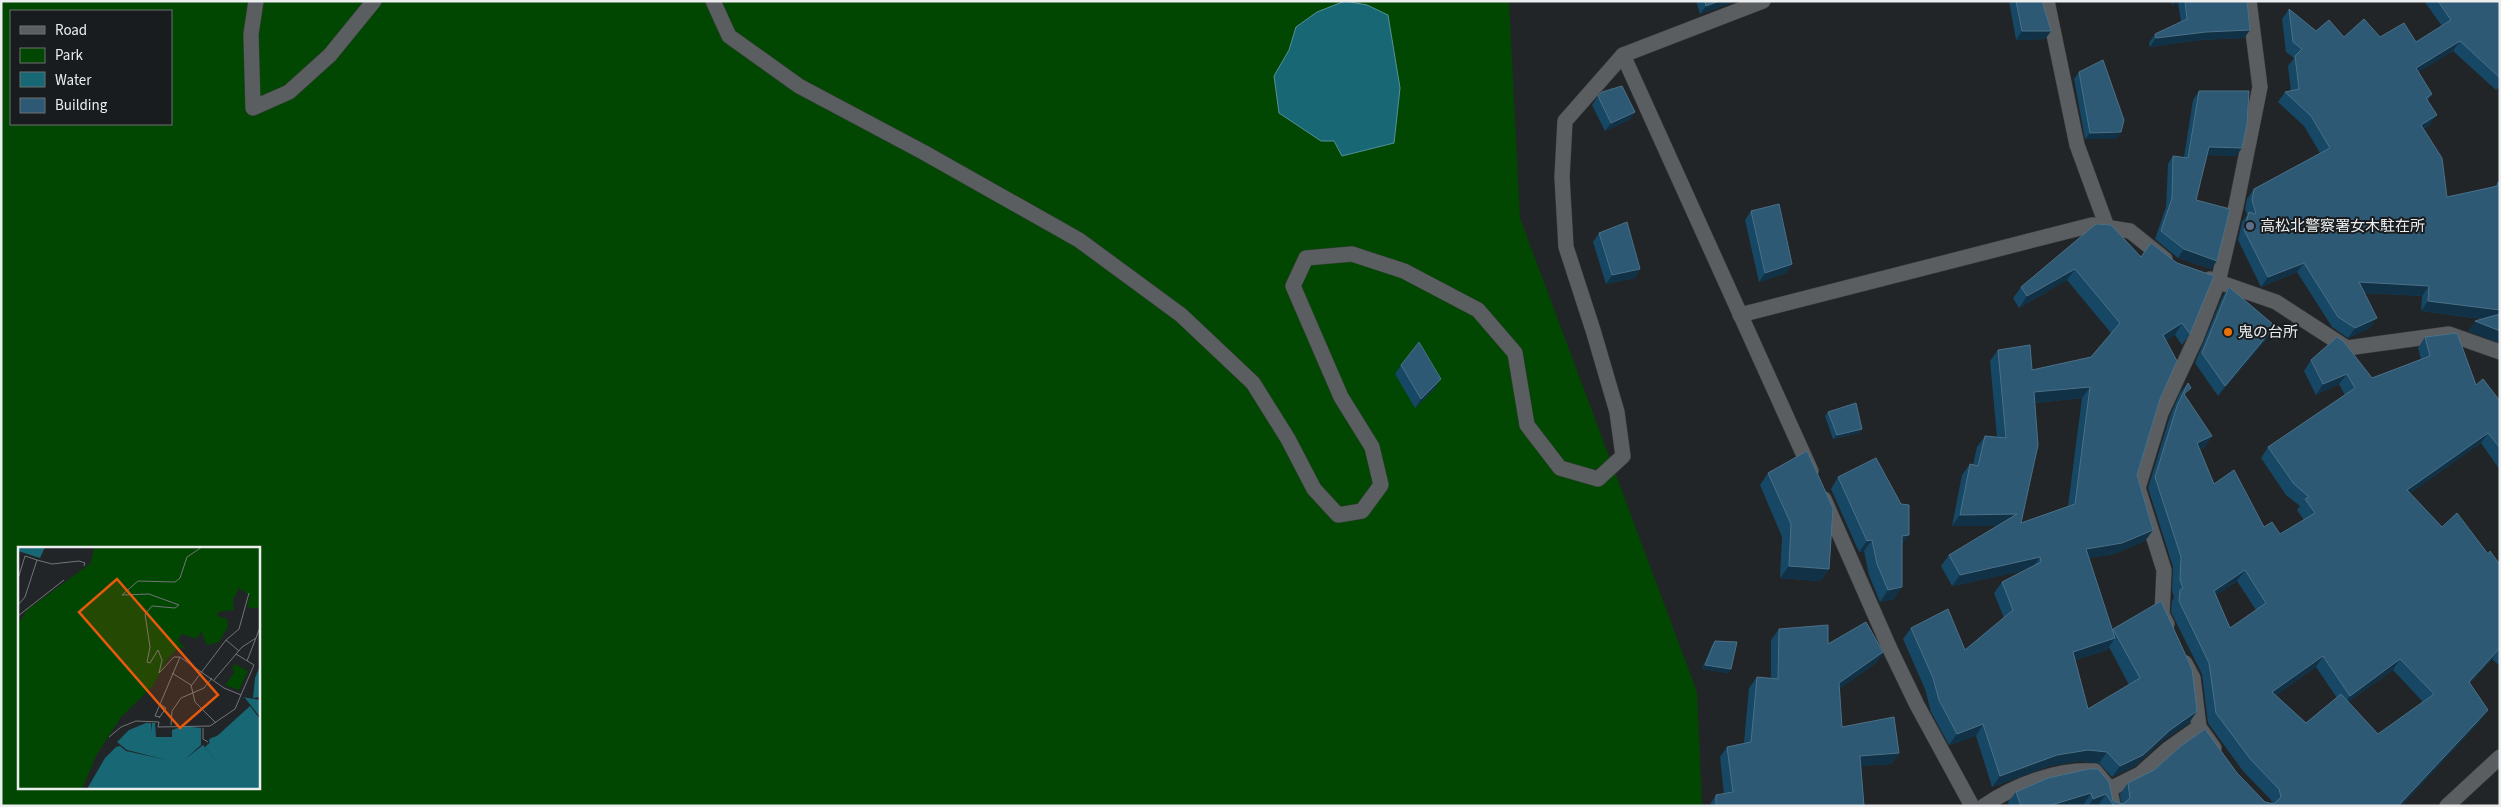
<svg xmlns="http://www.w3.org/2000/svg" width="2501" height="807" viewBox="0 0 2501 807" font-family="'Source Sans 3','Noto Sans JP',sans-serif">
<rect width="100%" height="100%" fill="#222527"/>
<!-- green -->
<path fill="#024701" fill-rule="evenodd" d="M1,1H1509L1520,218L1697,692L1702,806H1ZM11,11H171V124H11ZM19,548H259V788H19Z"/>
<!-- water -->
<polygon fill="#176774" stroke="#578f99" points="1345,1 1367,5 1388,15 1400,88 1394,143 1342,156 1334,141 1321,141 1279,113 1274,76 1289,50 1296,27 1317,12"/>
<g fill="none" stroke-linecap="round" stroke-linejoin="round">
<!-- street casing -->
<g stroke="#3d3f41" stroke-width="16">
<g id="street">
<polyline points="256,1 251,34 253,108 289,92 330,55 374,1"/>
<polyline points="713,1 729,36 799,86 923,152 1079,240 1181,315 1253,383 1288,439 1314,489 1338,515 1362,511 1381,485 1372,447 1341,397 1293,286 1306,258 1352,254 1404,271 1478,310 1515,353 1527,425 1560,468 1598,479 1623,456 1617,412 1593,330 1566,247 1562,177 1565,121 1623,55 1763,1"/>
<polyline points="2047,1 2077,145 2107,227"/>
<polyline points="1623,55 1811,471"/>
<polyline points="2210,279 2276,302 2347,348 2449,334 2500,352"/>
<polyline points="1740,315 2092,225 2130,231 2165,259"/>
<polyline points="1824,499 1890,649 1917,705 1972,806"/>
<polyline points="2167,624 2162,614 2164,570 2138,488 2161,413 2196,338 2218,282 2236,206 2260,87 2249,1"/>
<polyline points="2185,663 2193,678 2199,727 2214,748"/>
<polyline points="2110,789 2140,774 2168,749 2199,727"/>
<path d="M1984,806C2014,785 2059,768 2095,771L2110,789L2113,806"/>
<polyline points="2447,806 2500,757"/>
</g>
</g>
<!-- street -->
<use href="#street" stroke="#5b5e61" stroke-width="15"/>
</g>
<!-- wall -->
<g fill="#164765" fill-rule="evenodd">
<polygon points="1696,1 1733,1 1731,3 1700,14"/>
<polygon points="2009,1 2042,1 2051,31 2045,39 2016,40"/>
<polygon points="2171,1 2247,1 2250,30 2244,38 2200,40 2150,47 2149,43 2155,34 2181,22 2178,3 2172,5"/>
<polygon points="2424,1 2500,1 2500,86 2496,90 2453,51 2418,72 2432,94 2428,100 2430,125 2423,129 2447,197 2495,186 2498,182 2500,182 2500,343 2468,331 2482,319 2421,311 2422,296 2364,293 2370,328 2348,338 2332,327 2297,272 2261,287 2238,240 2242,222 2247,215 2245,209 2247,199 2254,189 2320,153 2304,126 2278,102 2285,92 2291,91 2288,66 2294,58 2286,52 2282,19 2289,9 2316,31 2344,37 2380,37 2416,42 2442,26"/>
<polygon points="2079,72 2116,139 2085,139 2074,79"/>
<polygon points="2199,91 2236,156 2207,155 2196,200 2211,269 2178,258 2155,239 2166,207 2168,164 2173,156 2184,157 2193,100"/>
<polygon points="1598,96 1635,112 1629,120 1605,131 1592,105"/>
<polygon points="1751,211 1792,264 1786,273 1759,282 1745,220"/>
<path d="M2111,225L2190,334L2182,345L2175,335L2166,340L2160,399L2137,475L2153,530L2145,541L2114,554L2089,558L2112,630L2113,629L2197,711L2189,723L2162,741L2135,766L2112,777L2099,763L2080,761L2049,766L1992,787L1976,736L1949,745L1931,712L1925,689L1903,639L1911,628L1965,650L2004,618L1994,593L2002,582L2026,570L1952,586L1941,566L1949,555L1998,526H1952L1962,475L1970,464L1973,465L1977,447L1985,436L1997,437L1990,361L1998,350L2032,370L2091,357L2111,333L2067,280L2019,308L2013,298L2021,287ZM2082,398L2068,506L2021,523L2035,403ZM2109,647L2129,685L2088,709L2075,660L2107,650Z"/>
<polygon points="1599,233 1640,269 1635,278 1606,284 1593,242"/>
<polygon points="2229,287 2268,337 2218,396 2195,363 2222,298"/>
<path d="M2425,337L2476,385L2500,401V470L2481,443L2410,493L2442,527L2488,554L2500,565V666L2492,659L2470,683L2480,721L2401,806H2100L2099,804L2096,806H2084V804L2077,806H2009L2008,802L2016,792L2089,769L2113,801L2121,804L2120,794L2128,783L2237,773L2265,802L2272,803L2271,800L2243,771L2208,723L2202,674L2171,612L2172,601L2174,597L2172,591L2173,567L2148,488L2170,416L2180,393L2188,383L2185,396L2212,436L2205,447L2200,449L2214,484L2264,527L2280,534L2304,520L2297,510L2300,506L2286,495L2261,458L2268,447L2345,395L2339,384L2316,395L2304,371L2311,360L2372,378L2421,359L2418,348ZM2237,581L2256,610L2230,628L2216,595ZM2316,667L2337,698L2306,723L2276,695ZM2393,670L2423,702L2378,734L2348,702Z"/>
<polygon points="1401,365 1435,388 1415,408 1395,374"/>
<polygon points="1828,412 1862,429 1859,433 1833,439 1825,416"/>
<polygon points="1768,473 1829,569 1820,581 1780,578 1782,537 1760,485"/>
<polygon points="1838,477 1902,545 1894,599 1880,602 1869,575 1864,551 1859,552 1831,489"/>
<polygon points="1779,629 1828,644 1883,652 1876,663 1840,688 1842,727 1899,753 1891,764 1861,766 1864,806 1709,806 1716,795 1724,794 1720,757 1727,747 1744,743 1749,688 1757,677 1771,679 1771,640"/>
<polygon points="1715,641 1731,669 1728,673 1702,669 1712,645"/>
</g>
<!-- shaded-wall -->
<g fill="#113246">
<polygon points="1719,1 1733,1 1731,3 1700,14 1706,6"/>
<polygon points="2174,1 2180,1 2178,3 2172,5"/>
<polygon points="2250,30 2244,38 2200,40 2150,47 2156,38 2206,32"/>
<polygon points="2022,31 2051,31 2045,39 2016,40"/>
<polygon points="2460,41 2453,51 2409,78 2416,68"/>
<polygon points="1635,112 1629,120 1605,131 1611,123"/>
<polygon points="2437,115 2430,125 2414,135 2421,125"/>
<polygon points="2121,132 2116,139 2085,139 2090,133"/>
<polygon points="2209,147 2242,148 2236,156 2203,155"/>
<polygon points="2184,249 2217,261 2211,269 2178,258"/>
<polygon points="2304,263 2297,272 2261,287 2268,277"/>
<polygon points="1792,264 1786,273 1759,282 1765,273"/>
<polygon points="1640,269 1635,278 1606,284 1612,275"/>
<polygon points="2075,269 2067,280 2019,308 2027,296"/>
<polygon points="2359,282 2429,286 2422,296 2352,292"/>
<polygon points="2428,301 2500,310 2500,321 2421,311"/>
<polygon points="2377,318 2370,328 2348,338 2355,328"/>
<polygon points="2475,321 2500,331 2500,343 2468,331"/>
<polygon points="2182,323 2175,335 2156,346 2163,335"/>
<polygon points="2275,326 2268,337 2218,396 2225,386"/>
<polygon points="2347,374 2339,384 2316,395 2323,384"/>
<polygon points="1441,379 1435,388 1415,408 1421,399"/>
<polygon points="2090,387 2082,398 2026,404 2034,392"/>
<polygon points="1862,429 1859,433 1833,439 1837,435"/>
<polygon points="2488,433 2481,443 2399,501 2407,490"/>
<polygon points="2212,436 2205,447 2190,453 2197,443"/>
<polygon points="2017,514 2009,526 1952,526 1960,515"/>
<polygon points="2153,530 2145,541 2114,554 2078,560 2086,549"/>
<polygon points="1909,535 1901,546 1902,536"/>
<polygon points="1872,540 1864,551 1859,552 1867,541"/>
<polygon points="2040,557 2032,569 1952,586 1960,575"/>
<polygon points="1789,566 1829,569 1820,581 1780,578"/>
<polygon points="2245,570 2237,581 2206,602 2214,591"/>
<polygon points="1902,587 1894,599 1880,602 1888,590"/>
<polygon points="2115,638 2107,650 2065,663 2073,652"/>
<polygon points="2500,648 2492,659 2461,693 2469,682"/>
<polygon points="1883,652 1876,663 1832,694 1839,683"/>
<polygon points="2323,656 2316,667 2265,703 2272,692"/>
<polygon points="2400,659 2393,670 2342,707 2350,696"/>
<polygon points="1705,665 1731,669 1728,673 1702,669"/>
<polygon points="2488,710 2480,721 2401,806 2398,806"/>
<polygon points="2197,711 2189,723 2162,741 2135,766 2112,777 2120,766"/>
<polygon points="1983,724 1976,736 1949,745 1957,734"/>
<polygon points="2088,750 2107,752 2099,763 2080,761 2049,766 1992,787 2000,776 2057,755"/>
<polygon points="1899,753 1891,764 1853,767 1860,756"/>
<polygon points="2091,793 2084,804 2077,806 2048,806"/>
<polygon points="2106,794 2099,804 2096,806 2089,806 2093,799"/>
</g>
<!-- building -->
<g fill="#2d5974" stroke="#4b7087" fill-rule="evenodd">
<polygon points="1705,1 1719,1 1706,6"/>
<polygon points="2016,1 2042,1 2051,31 2022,31"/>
<polygon points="2185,1 2247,1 2250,30 2206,32 2156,38 2155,34 2187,19"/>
<polygon points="2438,1 2500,1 2500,78 2460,41 2416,68 2432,94 2426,98 2437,115 2421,125 2442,158 2447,197 2498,186 2498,182 2500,182 2500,310 2428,301 2429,286 2359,282 2377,318 2355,328 2338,317 2304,263 2268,277 2244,230 2249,212 2256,214 2252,200 2254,189 2330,148 2311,116 2285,92 2299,89 2295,56 2302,49 2293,42 2289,9 2316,31 2329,20 2344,37 2364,19 2380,37 2404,23 2416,42 2451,20"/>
<polygon points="2103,60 2124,120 2121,132 2090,133 2079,72"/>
<polygon points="1622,86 1635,112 1611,123 1598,96 1602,92"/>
<polygon points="2199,91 2249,91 2247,124 2242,148 2209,147 2196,200 2230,209 2217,261 2184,249 2161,231 2172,198 2173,156 2188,158"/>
<polygon points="1779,204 1792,264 1765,273 1751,211"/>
<polygon points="1627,222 1640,269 1612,275 1599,233"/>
<path d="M2096,224L2111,225L2141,257L2151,243L2177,263L2214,276L2190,334L2182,323L2163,335L2177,361L2160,399L2137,475L2153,530L2122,543L2086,549L2115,638L2073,652L2088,709L2140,678L2113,629L2161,601L2192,669L2197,711L2170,730L2143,755L2120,766L2107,752L2088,750L2057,755L2000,776L1983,724L1957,734L1939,700L1933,678L1911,628L1948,609L1965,650L2013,610L2002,582L2041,562L2040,557L1960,575L1949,555L2017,514L1960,515L1970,464L1978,466L1985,436L2006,438L1998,350L2030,345L2032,370L2091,357L2120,323L2075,269L2027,296L2021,287ZM2090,387L2075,504L2021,523L2038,445L2034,392Z"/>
<polygon points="2229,287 2275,326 2225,386 2202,353"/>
<polygon points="2500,314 2500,331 2475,321"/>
<path d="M2457,333L2476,385L2483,379L2500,401V448L2488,433L2407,490L2442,527L2457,513L2488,554L2490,551L2500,565V648L2469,682L2488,710L2398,806H2114L2106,794L2093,799L2091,793L2048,806H2021L2016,792L2048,778L2089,769H2098L2109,782L2113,801L2123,804L2130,798L2128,783L2154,770L2181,746L2205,729L2237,773L2265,802L2274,804L2281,797L2279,789L2251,760L2216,713L2209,663L2179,601L2180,590L2183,588L2180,580L2181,557L2155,477L2177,406L2188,383L2191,388L2184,394L2212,436L2197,443L2214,484L2234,470L2264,527L2272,522L2280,534L2315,513L2305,499L2309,497L2294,484L2268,447L2355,388L2347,374L2323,384L2311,360L2337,337L2344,342L2372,378L2430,356L2425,337ZM2245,570L2266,603L2230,628L2214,591ZM2323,656L2350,696L2400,659L2434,694L2378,734L2341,694L2306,723L2272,692Z"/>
<polygon points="1419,342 1441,379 1421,399 1401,365"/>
<polygon points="1856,403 1862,429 1837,435 1828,412"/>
<polygon points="1807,451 1833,508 1829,569 1789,566 1791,524 1768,473"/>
<polygon points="1876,458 1901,504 1909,505 1909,535 1902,536 1902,587 1888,590 1877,564 1872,540 1867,541 1838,477"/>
<polygon points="1866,622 1883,652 1839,683 1842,727 1894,717 1899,753 1860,756 1864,806 1716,806 1716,795 1733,792 1727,747 1751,742 1757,677 1778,679 1779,629 1828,625 1828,644"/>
<polygon points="1715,641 1737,642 1731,669 1705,665"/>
</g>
<!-- markers -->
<circle fill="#5c6f8a" stroke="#191c1e" stroke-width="2" cx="2250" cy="226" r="5"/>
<circle fill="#e8710a" stroke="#191c1e" stroke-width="2" cx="2228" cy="332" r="5"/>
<g text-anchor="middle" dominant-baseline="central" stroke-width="4" stroke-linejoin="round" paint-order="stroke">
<!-- poi labels -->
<g font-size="15" fill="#ebedef" stroke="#191c1e" text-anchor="start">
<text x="2260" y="226">高松北警察署女木駐在所</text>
<text x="2238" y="332">鬼の台所</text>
</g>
</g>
<!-- overview -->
<g transform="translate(18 547)">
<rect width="242" height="242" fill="#222527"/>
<path d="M76,0H242V62L229,60L232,49L221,41L215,53L216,63L200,65L199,69L209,72L210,80L201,95L189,98L183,84L179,92L164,87L160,93L168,102L162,100L150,111L135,139L103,170L79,207L64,242H0V78L9,63L73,16ZM217,117L230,124L221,143L207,138L217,125L214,121Z" fill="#024701"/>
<path d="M0,0H27L22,11L0,4ZM242,119V150L235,151L237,131ZM224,150L242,153V170L227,151ZM232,159L242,172V242H69L87,211L98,200L102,199L108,204L149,213L109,203L99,195L111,183L128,176H133V185L134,176H137L138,190H154V183L165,179L183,181V198L166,213L185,198L200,216L187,200Z" fill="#176774"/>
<path fill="none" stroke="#176774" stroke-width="2.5" d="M192,193L202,189L229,187L243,180M191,194H202L212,214L211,242"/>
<path fill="none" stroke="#727577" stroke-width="1" d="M0,32L7,9L19,13M104,48L120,34L157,35L162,31L169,10L184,0M0,58L7,50L19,13L34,17L61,14L67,16L66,19M0,69L46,33M208,93L221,104M218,107L236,118L223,148M229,114L243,78M154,126L173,138L177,155L198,176M196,133L224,100L238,91M173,139L208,93L221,82L231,46M142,170L137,169L162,110M141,171L148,161L142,157M153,178L154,164L163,151L186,141L194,131M185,181V192L190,195M91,190L103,180L118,174L141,175L140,180L192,179L217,162L223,148L206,141L162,110H156L141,126L144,113L140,103L132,116L129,115L132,100L127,67L134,59L157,61L161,58L131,47L104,48"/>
<path fill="#e8590c" fill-opacity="0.15" stroke="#e8590c" stroke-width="2.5" d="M99,32L200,148L162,181L61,65Z"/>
<rect width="242" height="242" fill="none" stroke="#ebedef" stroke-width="2.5"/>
</g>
<!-- border -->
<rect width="2501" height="807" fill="none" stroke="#ebedef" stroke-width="5"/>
<!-- legend -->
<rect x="10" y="10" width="162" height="115" fill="#191c1e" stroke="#6d7072"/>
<rect x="20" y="26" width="25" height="8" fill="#5b5e61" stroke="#6d7072"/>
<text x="55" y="35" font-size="15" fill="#ebedef">Road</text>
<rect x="20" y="48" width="25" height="15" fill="#024701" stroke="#6d7072"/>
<text x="55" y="60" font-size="15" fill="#ebedef">Park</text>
<rect x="20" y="72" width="25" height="15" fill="#176774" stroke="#6d7072"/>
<text x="55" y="85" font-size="15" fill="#ebedef">Water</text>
<rect x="20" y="98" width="25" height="15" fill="#2d5974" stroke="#6d7072"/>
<text x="55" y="110" font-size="15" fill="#ebedef">Building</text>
</svg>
